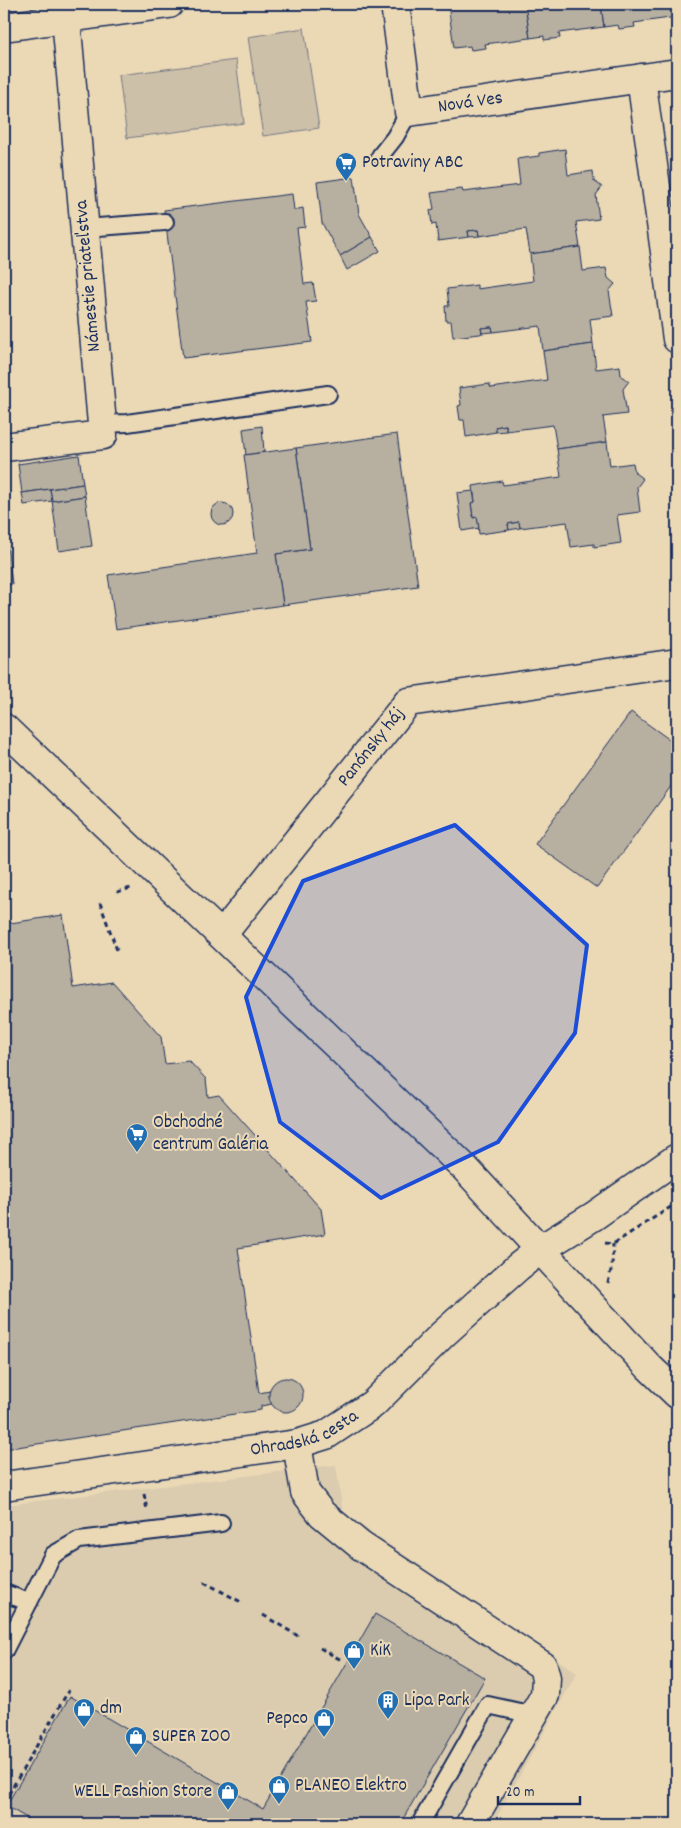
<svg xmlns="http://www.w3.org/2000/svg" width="681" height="1828" viewBox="0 0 681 1828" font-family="Dekko,sans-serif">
<rect width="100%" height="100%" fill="#ebd9b6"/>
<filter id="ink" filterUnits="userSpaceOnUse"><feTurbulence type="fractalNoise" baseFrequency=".02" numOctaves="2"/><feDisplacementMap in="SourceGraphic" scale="10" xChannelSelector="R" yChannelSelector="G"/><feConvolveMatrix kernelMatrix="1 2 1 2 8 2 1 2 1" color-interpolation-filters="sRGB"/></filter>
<g filter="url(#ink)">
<!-- built -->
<polygon fill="#dbccaf" points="336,1465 343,1513 577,1673 493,1824 4,1824 4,1505"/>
<!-- green -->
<g fill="#cdc0a9" stroke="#747884">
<polygon points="304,28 319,128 263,136 248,37"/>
<polygon points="236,60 244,123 127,138 119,75"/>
</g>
<!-- building -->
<g fill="#b7afa0" stroke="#1b2f5e">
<polygon points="448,4 525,4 530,38 485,44 486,48 471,50 470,46 454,48"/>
<polygon points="525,4 601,4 604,27 559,33 560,38 544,40 544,36 530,38"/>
<polygon points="601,4 676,4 677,17 634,23 635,27 619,29 618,25 604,27"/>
<polygon points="565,149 568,175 593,171 594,181 602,187 596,195 599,219 576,222 580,247 530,254 526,229 479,236 478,230 468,231 469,237 438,241 436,224 432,225 430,210 434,209 431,193 462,189 463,192 520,185 517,159 539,156 539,153"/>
<polygon points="354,177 359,214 372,237 340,256 322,223 317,182"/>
<polygon points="292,194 294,210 303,208 305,227 297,228 304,284 313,283 316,301 306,302 312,342 183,358 164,210"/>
<polygon points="478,230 479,236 469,237 468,231"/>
<polygon points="372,237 380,251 347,270 340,256"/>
<polygon points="580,247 583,271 606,268 608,278 615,284 609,291 613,316 590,319 593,344 543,351 540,326 493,332 492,327 481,328 482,333 480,334 453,337 451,321 446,321 445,306 449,306 447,289 477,285 477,289 533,281 530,254"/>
<polygon points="492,327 493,332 482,333 481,328"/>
<polygon points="593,344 596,369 620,366 621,376 629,381 623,389 627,414 603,417 607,442 557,449 553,425 506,431 506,425 495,427 496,432 466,437 464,420 460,420 458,406 461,405 459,388 489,384 491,388 547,380 543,351"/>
<polygon points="506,425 506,431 496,432 495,427"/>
<polygon points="262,426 264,452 246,455 243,429"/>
<polygon points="397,434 418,586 283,605 276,554 310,549 296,448"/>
<polygon points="607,442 610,466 633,463 635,473 643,479 637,487 640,512 617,515 621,543 594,547 594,544 571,547 567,522 520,528 519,522 508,524 509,530 479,534 477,517 473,518 471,503 475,502 473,486 502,481 503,485 561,477 557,449"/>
<polygon points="296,448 310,549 276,554 283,605 116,629 108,575 257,553 244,455"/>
<polygon points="79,455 83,484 22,493 18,464"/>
<polygon points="83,484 85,496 52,501 50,489"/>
<polygon points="50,489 52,501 24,505 22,493"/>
<polygon points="473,491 475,502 471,503 473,518 477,517 479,528 462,531 457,493"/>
<polygon points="85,496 92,546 59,551 52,501"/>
<circle cx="222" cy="514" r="11"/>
<polygon points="4,519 12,584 4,585"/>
<polygon points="519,522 520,528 509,530 508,524"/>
<polygon points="631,712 677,745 677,778 597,888 535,844"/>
<polygon points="63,915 73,988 112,982 161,1037 165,1064 189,1061 206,1079 208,1097 219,1095 321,1209 325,1234 238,1248 259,1393 270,1391 269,1396 272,1404 261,1406 261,1410 4,1449 4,924"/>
<circle cx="286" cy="1395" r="17"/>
<polygon points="375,1614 485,1678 400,1824 37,1824 6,1806 70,1696 263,1809"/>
</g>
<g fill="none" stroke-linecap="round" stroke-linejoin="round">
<!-- lane casing -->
<g stroke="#1b2f5e" stroke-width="20">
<g id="lane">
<polyline points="380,156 395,137 409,112"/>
<polyline points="85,228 165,222"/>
<polyline points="102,424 127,423 328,394"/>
<polyline points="4,1593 29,1602"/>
<polyline points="4,1651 53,1555 79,1540 221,1523"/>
<polyline points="420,1824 488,1705 533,1715"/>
</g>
</g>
<!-- street casing -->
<g stroke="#1b2f5e" stroke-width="31">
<g id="street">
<path id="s1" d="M395,4L409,112L677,73"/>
<polyline points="4,27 169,4"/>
<polyline points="641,78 677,339"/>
<polyline points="4,447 103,435 66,18"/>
<path id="s2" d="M222,935L408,702L677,663"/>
<polyline points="297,1444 305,1492 322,1514 361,1546 543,1666 546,1678 545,1695 470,1824"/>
<path id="s3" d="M4,1486L297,1444L326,1435L373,1404L443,1334L518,1267L541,1249L594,1216L677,1158"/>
</g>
</g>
<!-- secondary casing -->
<g stroke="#1b2f5e" stroke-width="31">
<polyline id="secondary" points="4,728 463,1166 648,1366 677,1394"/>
</g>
<!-- path -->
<g stroke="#1b2f5e" stroke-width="3" stroke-dasharray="5 4" stroke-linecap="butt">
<polyline points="117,892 131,888"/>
<polyline points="100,903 118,953"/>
<polyline points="605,1243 613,1244 677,1203"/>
<polyline points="608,1283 612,1266 613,1244"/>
<polyline points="144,1494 147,1510"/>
<polyline points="204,1582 241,1602"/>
<polyline points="263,1615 298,1636"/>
<polyline points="320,1648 343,1661"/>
<polyline points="4,1802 69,1690"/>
</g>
<!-- lane -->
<use href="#lane" stroke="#ebd9b6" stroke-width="16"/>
<!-- street -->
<use href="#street" stroke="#ebd9b6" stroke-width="28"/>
<!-- secondary -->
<use href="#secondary" stroke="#ebd9b6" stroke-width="28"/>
</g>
</g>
<!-- marked area -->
<path fill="#1d4ed8" fill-opacity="0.2" stroke="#1d4ed8" stroke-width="4" stroke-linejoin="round" d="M455,825L587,945L575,1033L498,1142L381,1198L280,1122L246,997L303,881Z"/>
<!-- icons -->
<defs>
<g id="supermarket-pin" transform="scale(1.125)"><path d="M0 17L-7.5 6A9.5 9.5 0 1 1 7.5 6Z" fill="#1f6fb2" stroke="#ebd9b6"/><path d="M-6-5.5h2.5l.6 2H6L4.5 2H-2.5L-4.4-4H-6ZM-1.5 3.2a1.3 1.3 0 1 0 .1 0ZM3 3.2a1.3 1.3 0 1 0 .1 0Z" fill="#fff"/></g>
<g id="shop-pin" transform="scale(1.125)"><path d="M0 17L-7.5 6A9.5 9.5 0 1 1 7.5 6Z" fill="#1f6fb2" stroke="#ebd9b6"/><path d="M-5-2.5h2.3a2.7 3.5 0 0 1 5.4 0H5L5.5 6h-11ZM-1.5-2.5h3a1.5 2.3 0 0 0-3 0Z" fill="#fff"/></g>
<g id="building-pin" transform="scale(1.125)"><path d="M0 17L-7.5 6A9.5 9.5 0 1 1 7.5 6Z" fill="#1f6fb2" stroke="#ebd9b6"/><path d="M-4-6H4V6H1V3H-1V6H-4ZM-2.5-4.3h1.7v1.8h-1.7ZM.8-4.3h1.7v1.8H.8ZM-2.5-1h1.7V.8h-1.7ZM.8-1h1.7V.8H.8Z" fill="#fff"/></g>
</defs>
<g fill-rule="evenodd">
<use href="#supermarket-pin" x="346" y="163"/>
<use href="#supermarket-pin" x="137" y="1134"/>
<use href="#shop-pin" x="354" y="1651"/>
<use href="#building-pin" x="388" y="1701"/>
<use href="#shop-pin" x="84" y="1709"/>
<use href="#shop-pin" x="324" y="1719"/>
<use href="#shop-pin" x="136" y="1737"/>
<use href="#shop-pin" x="279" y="1786"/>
<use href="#shop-pin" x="228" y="1792"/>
</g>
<g text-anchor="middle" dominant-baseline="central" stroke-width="4" stroke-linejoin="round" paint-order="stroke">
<!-- street labels -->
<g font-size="19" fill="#1b2f5e" stroke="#ebd9b6">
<text stroke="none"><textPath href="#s1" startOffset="171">Nová Ves</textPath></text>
<text transform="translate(89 276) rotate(-95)">Námestie priateľstva</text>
<text stroke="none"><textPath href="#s2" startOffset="240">Panónsky háj</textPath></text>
<text stroke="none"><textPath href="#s3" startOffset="306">Ohradská cesta</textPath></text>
</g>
<!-- poi labels -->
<g font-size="19" fill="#1b2f5e" stroke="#ebd9b6" text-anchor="start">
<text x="362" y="163">Potraviny ABC</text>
<text x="153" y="1123">Obchodné<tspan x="153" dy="22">centrum Galéria</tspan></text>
<text x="370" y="1651">KiK</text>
<text x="404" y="1701">Lipa Park</text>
<text x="100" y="1709">dm</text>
<text x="308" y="1719" text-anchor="end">Pepco</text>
<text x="152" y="1737">SUPER ZOO</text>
<text x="295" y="1786">PLANEO Elektro</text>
<text x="212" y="1792" text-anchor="end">WELL Fashion Store</text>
</g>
</g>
<!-- margin -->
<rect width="681" height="1828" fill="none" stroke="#ebd9b6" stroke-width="20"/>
<rect x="10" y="10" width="661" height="1808" fill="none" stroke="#1b2f5e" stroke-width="2" filter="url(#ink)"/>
<!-- scale -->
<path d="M498 1796v8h82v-8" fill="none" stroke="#1b2f5e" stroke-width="2.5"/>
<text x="506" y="1796" font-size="15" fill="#1b2f5e" stroke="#ebd9b6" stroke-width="4" paint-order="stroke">20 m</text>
</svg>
